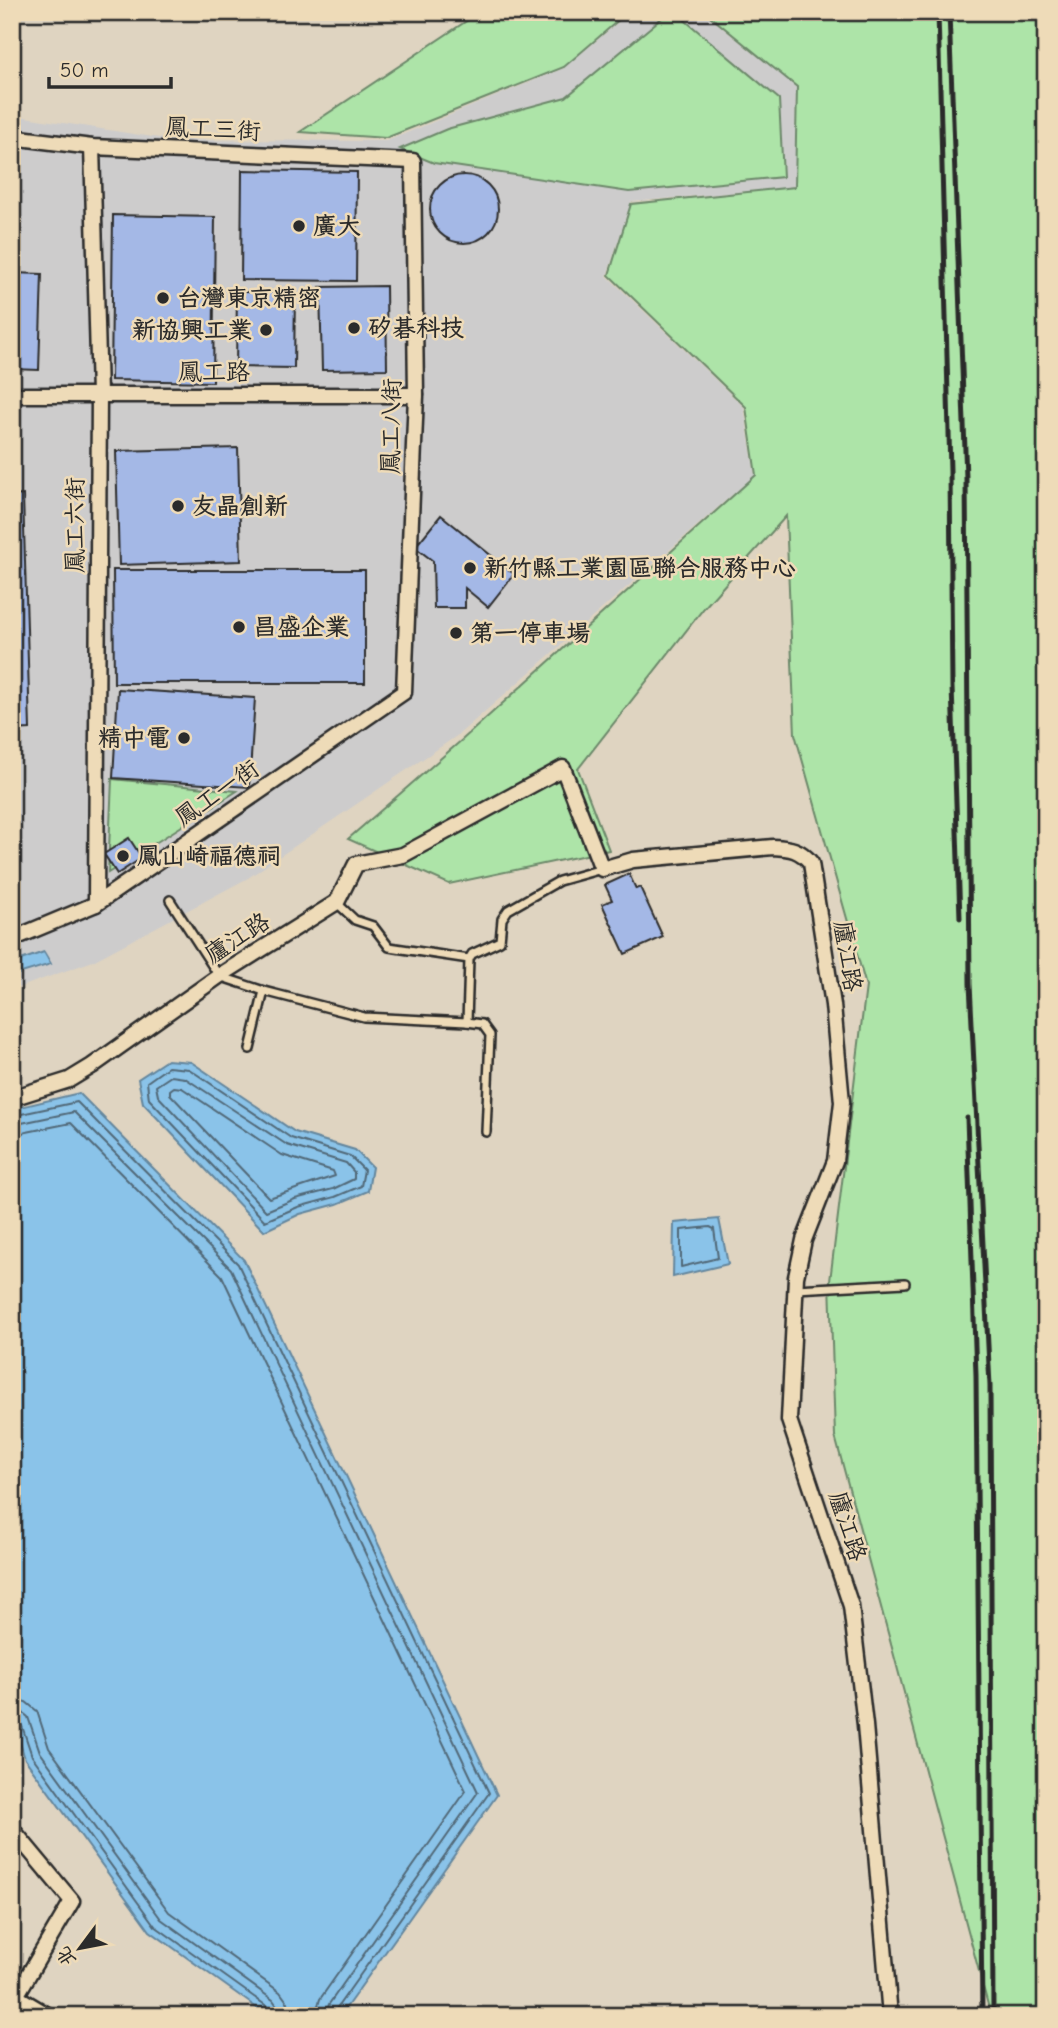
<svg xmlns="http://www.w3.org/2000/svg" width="1058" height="2028" viewBox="0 0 1058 2028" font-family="'Comic Neue','LXGW WenKai TC',sans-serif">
<rect width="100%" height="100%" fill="#dfd4c1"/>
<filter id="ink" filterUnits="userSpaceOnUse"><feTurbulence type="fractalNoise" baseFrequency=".0143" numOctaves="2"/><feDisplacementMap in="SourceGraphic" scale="14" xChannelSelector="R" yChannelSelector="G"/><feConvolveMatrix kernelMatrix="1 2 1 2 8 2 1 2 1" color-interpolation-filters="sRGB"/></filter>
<g filter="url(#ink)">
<!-- built -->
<polygon fill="#cdcccc" points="630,12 703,12 796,87 795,187 631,202 607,276 744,407 755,475 458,735 248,878 93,961 12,990 12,115 172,140 387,141 564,68"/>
<!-- green -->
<g fill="#ade4a8" stroke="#6c886a" stroke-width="2">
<polygon points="480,12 628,12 564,67 386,138 300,132"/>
<polygon points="669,12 675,12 779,99 783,177 629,192 434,163 400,149 447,129 566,97"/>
<polygon points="705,12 1046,12 1046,2016 991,2016 835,1436 830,1281 866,986 795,734 786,516 704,608 578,769 609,850 449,884 348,839 463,739 756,475 746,407 609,275 631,204 795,187 797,87"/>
<polygon points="112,779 237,791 108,873"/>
</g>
<!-- water -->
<g fill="#8ac3e9" stroke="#64869d" stroke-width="2">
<polygon points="44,952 51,964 12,976 12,963"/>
<polygon points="167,1060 191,1062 295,1132 355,1150 372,1167 368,1191 337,1204 300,1214 264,1231 143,1103 138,1079"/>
<polygon points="79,1093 244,1260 497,1795 340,2016 268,2016 150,1931 25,1759 12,1716 12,1109"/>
<polygon points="719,1219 728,1264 673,1277 674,1223"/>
</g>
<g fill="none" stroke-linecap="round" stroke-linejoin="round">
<!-- shore -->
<g stroke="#516877" stroke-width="2">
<polygon points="168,1067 189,1069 291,1138 350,1156 364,1170 361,1186 335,1197 298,1207 265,1221 149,1099 147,1082"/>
<polygon points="171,1076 185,1078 287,1145 346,1163 354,1172 354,1179 333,1189 295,1199 266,1211 158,1096 156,1086"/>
<polygon points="174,1087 182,1088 282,1155 333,1171 335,1176 269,1198 170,1094 170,1090"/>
<polyline points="12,1116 77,1102 238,1264 489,1793 336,2009 335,2016"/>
<polyline points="12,1125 74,1112 231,1269 478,1792 329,2004 326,2016"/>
<polyline points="12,1135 71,1123 222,1276 466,1791 320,1999 315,2016"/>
<polygon points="710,1227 714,1229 718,1258 681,1267 681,1230"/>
<polyline points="12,1700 26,1702 37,1711 49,1748 169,1912 280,1992 288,2003 290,2016"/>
<polyline points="12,1710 22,1712 28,1717 40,1752 161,1919 273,2000 278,2007 280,2016"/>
<polyline points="12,1719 21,1723 32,1756 155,1926 268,2007 271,2016"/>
</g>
</g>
<!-- building -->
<g fill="#a4b8e6" stroke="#2b2b2b" stroke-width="2">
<polygon points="242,170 357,172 356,281 241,280"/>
<circle cx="464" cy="209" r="34"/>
<polygon points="113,215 215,217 213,382 111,380"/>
<polygon points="12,273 42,274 39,370 12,369"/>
<polygon points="386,286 387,369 322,370 320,287"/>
<polygon points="237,292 295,292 294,368 236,367"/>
<polygon points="238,448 241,561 119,565 116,451"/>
<polygon points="23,495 30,729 12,730 12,496"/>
<polygon points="441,515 514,574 488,607 465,588 465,608 434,608 433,561 415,547"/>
<polygon points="113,570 365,570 365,683 114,683"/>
<polygon points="118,689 255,698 249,787 113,778"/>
<polygon points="129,838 142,858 117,874 104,854"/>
<polygon points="629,874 636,889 640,887 663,937 625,954 602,904 612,900 605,885"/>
</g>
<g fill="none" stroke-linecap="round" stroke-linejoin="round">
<!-- lane casing -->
<g stroke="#2b2b2b" stroke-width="12">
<g id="lane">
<polyline points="170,900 219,976 264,991 364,1017 467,1022 469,959"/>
<polyline points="337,903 355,920 373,926 389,947 469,959 472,954 500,941 502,919 508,910 559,881 602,869"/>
<polyline points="467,1022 482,1024 490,1035 486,1132"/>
<polyline points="250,1049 264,991"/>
<polyline points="796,1289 905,1283"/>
</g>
</g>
<!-- street casing -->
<g stroke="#2b2b2b" stroke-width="19">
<g id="street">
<polyline points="12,137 92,147 413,161 416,395 404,692 96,904 12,939"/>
<polyline points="92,147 99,394 96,904"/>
<polyline points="12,395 416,395"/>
<path d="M12,1098L69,1080L92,1066L219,976L337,902L356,864L403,855L563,768L602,869L633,860L773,847C790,848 800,849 811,863L833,1005L842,1102L835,1161L804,1240L796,1277L789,1420L851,1606L865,1725L890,2016"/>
<polyline points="12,1829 72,1901 12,2003"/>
<polyline points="12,1994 49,2016"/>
</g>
</g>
<!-- lane -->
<use href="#lane" stroke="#eedbb8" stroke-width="7"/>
<!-- street -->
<use href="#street" stroke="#eedbb8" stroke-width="14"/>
<!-- rail -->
<g stroke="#2b2b2b" stroke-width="5">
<polyline points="938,12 950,471 952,687 960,918"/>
<polyline points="949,12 966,478 970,984 990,1386 993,2016"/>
<polyline points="967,1118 976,1375 982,2016"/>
</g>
</g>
</g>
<!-- markers -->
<g fill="#2b2b2b" stroke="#eedbb8" stroke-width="2.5">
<circle cx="299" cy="226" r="7"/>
<circle cx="163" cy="298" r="7"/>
<circle cx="354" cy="328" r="7"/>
<circle cx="266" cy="330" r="7"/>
<circle cx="178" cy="506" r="7"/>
<circle cx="470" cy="568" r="7"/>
<circle cx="239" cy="627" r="7"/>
<circle cx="456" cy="633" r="7"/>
<circle cx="184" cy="738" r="7"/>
<circle cx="123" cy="856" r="7"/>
</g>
<g text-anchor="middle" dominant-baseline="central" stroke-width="5" stroke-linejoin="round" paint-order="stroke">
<!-- street labels -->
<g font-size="24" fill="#2b2b2b" stroke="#eedbb8">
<text transform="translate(213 129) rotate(3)">鳳工三街</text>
<text x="214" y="372">鳳工路</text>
<text transform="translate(391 426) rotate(-89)">鳳工八街</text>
<text transform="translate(75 525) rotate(-90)">鳳工六街</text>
<text transform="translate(217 793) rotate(-35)">鳳工一街</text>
<text transform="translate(237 938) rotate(-33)">廬江路</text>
<text transform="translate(848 956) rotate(81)">廬江路</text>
<text transform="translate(848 1526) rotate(72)">廬江路</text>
</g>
<!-- poi labels -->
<g font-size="24" font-weight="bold" fill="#2b2b2b" stroke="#eedbb8" text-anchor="start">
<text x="313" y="226">廣大</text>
<text x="177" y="298">台灣東京精密</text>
<text x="368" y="328">矽碁科技</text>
<text x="252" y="330" text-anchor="end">新協興工業</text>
<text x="192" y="506">友晶創新</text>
<text x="484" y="568">新竹縣工業園區聯合服務中心</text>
<text x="253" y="627">昌盛企業</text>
<text x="470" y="633">第一停車場</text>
<text x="170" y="738" text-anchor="end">精中電</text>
<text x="137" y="856">鳳山崎福德祠</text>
</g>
</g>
<!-- margin -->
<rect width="1058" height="2028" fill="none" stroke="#eedbb8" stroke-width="42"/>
<rect x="21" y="21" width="1016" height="1986" fill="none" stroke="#2b2b2b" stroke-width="2.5" filter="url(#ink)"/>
<!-- north arrow -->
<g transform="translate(80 1948) rotate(238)" stroke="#eedbb8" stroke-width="5" paint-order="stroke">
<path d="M0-5L12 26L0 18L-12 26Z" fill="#2b2b2b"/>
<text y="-10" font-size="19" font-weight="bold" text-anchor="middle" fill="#2b2b2b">北</text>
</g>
<!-- scale -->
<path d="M49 77v10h122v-10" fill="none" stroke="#2b2b2b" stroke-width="3.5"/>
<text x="60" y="77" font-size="21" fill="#2b2b2b" stroke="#eedbb8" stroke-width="5" paint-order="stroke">50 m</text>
</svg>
